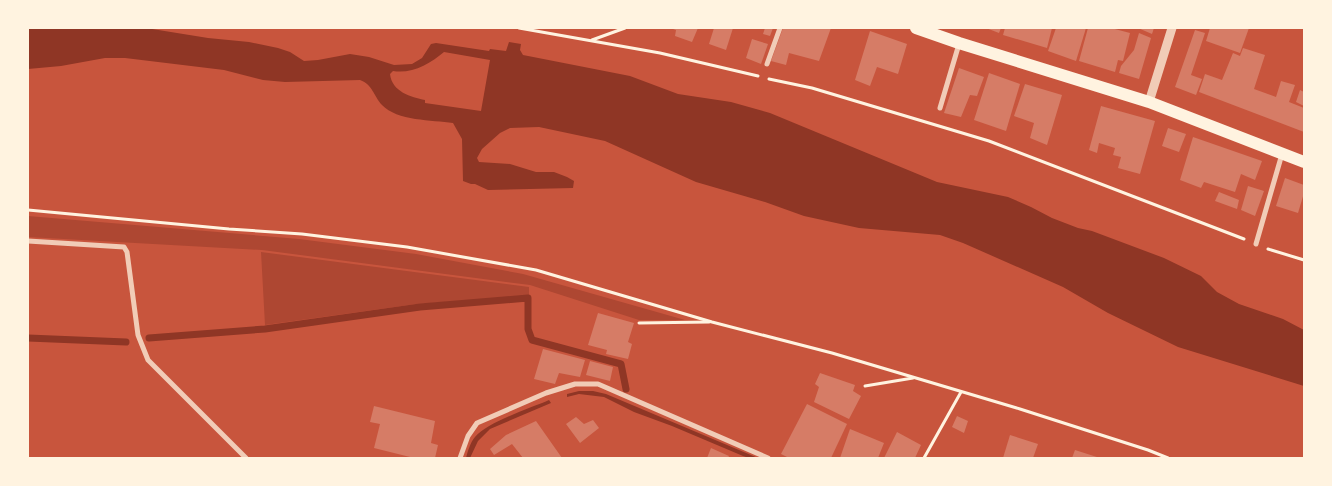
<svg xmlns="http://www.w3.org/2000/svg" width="1332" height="486" viewBox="0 0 1332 486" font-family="'Fira Sans',sans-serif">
<rect width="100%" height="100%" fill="#c8553d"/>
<!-- green -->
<g fill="#ae4732">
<polygon points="28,216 299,239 416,254 523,274 685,320 639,320 530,285 262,250 28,237"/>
<polygon points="261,252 529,287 529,296 416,304 265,325"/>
</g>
<!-- water -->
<g fill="#8f3625" fill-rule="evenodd">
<path d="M28,28H146L208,38L249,42L278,48L290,52L304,61L318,60L350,54L369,57L394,65L412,64L422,58L431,44L436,43L489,51L490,49L506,51L509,42L521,44L520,50L523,55L630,76L678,94L731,102L770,113L937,182L1008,197L1031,207L1052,218L1078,228L1092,231L1164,258L1201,276L1217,292L1239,304L1283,319L1304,330V386L1178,347L1108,313L1063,287L963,243L940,235L859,228L804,216L765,202L696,182L605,141L539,127L510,128L500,133L482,149L477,158L479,162L510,164L536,172H554L567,177L574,181L573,188L488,190L475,184H471L463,181L462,139L453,123C432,120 397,121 382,105C373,95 373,85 360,80L285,82L263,80L224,70L125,58H105L61,66L28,69ZM444,52L490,60L481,111L425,103V100C411,97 392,92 390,74L393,71C412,74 430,64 444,52Z"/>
<polygon points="579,391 593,391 606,394 758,458 749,458 743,456 672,426 634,412 604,397 579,394 567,397 567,394"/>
<path d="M549,400L551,403L490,429L478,441L470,458H466C468,451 470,443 475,437C487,422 531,408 549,400Z"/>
</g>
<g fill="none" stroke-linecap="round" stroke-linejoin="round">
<!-- stream -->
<g stroke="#8f3625" stroke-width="7">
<polyline points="28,338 126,342"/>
<polyline points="149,338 265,329 420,307 528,298 528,329 532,340 621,364 626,389"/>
</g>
</g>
<!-- building -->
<g fill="#d67c66">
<polygon points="670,28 698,28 692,42 675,36 676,30"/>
<polygon points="714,28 733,28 726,50 709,44"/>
<polygon points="765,28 773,28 770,36 763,34"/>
<polygon points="783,28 831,28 819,61 789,53 786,65 771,61"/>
<polygon points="986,28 1001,28 999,33"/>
<polygon points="1005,28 1052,28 1047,48 1003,35"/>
<polygon points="1056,28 1086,28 1076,61 1048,51"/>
<polygon points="1088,28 1111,28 1130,33 1123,61 1118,60 1115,72 1079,61"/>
<polygon points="1138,28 1154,28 1152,34"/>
<polygon points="1210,28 1249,28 1240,53 1206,41"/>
<polygon points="1195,30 1205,33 1191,75 1202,79 1196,95 1175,87"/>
<polygon points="870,31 907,44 898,74 877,67 870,86 855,80"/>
<polygon points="1139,33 1151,38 1139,79 1119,73 1121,66 1134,50"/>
<polygon points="752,39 768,44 761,64 746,58"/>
<polygon points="1243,48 1265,55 1254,89 1276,97 1281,81 1295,85 1289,102 1304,108 1304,132 1199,92 1205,74 1222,80 1233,53 1240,56"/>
<polygon points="959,68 984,77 977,96 970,95 961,117 944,113"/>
<polygon points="989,73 1020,84 1006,131 974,120"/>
<polygon points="1025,84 1062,95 1047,145 1030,138 1034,123 1014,116"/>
<polygon points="1300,90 1304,92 1304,106 1296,102"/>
<polygon points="1101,106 1155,121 1140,174 1118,168 1121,157 1113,155 1115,148 1099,143 1097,153 1089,150"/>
<polygon points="1168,128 1186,134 1179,152 1162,146"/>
<polygon points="1193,137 1262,161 1255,180 1241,174 1235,192 1204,182 1201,188 1180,180"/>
<polygon points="1285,178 1304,185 1304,193 1298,213 1276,206"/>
<polygon points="1248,186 1264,191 1255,216 1241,210"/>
<polygon points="1219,192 1239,200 1237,209 1215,201"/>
<polygon points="598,313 634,323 628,342 632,344 628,359 606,354 607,350 588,345"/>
<polygon points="543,349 585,360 580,377 559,373 555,384 534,379"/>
<polygon points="590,361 613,367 610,381 586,375"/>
<polygon points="820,373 855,385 853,391 861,396 849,419 814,402 819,387 815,384"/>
<polygon points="807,404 847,424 831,458 789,458 781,454"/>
<polygon points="374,406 435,421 431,443 438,445 435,458 414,458 374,448 380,424 370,422"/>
<polygon points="957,416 968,421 964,433 952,427"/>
<polygon points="576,417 584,424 593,420 599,428 580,443 566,424"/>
<polygon points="536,421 562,458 523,458 512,444 494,455 490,449 506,435"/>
<polygon points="850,429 884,443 878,458 840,458"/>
<polygon points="897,432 921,445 915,458 884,458"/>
<polygon points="1010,435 1038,444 1033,458 1003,458"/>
<polygon points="711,448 729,456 728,458 707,458"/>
<polygon points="1075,450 1100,458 1072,458"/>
</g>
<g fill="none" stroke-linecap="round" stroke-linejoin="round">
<!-- path -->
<g stroke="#fff3e0" stroke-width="3">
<polyline points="519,28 660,53 758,76"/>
<polyline points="592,40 625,28"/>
<polyline points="769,79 812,88 989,141 1244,239"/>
<polyline points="28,210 229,229 302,234 407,247 536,270 712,322 832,353 1020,409 1148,450 1168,458"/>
<polyline points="1268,249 1304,260"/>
<polyline points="639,323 709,322"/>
<polyline points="865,386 913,378"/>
<polyline points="924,458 961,392"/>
</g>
<!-- minor -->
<g stroke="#f1ccb7" stroke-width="5">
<polyline points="767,64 780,28"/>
<polyline points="940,108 959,44"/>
<polyline points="28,241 124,247 127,252 138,335 148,360 246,458"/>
<polyline points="1256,244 1282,154"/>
<polyline points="460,458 468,436 477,423 546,393 575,384 598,384 768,458"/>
</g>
<!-- tertiary -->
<polyline stroke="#f1ccb7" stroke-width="9" points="1149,102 1172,28"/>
<!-- primary -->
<polyline stroke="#fff3e0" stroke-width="12" points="916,28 959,43 1149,102 1304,162"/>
</g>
<!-- border -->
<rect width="1332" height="486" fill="none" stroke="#fff3e0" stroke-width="58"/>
</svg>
